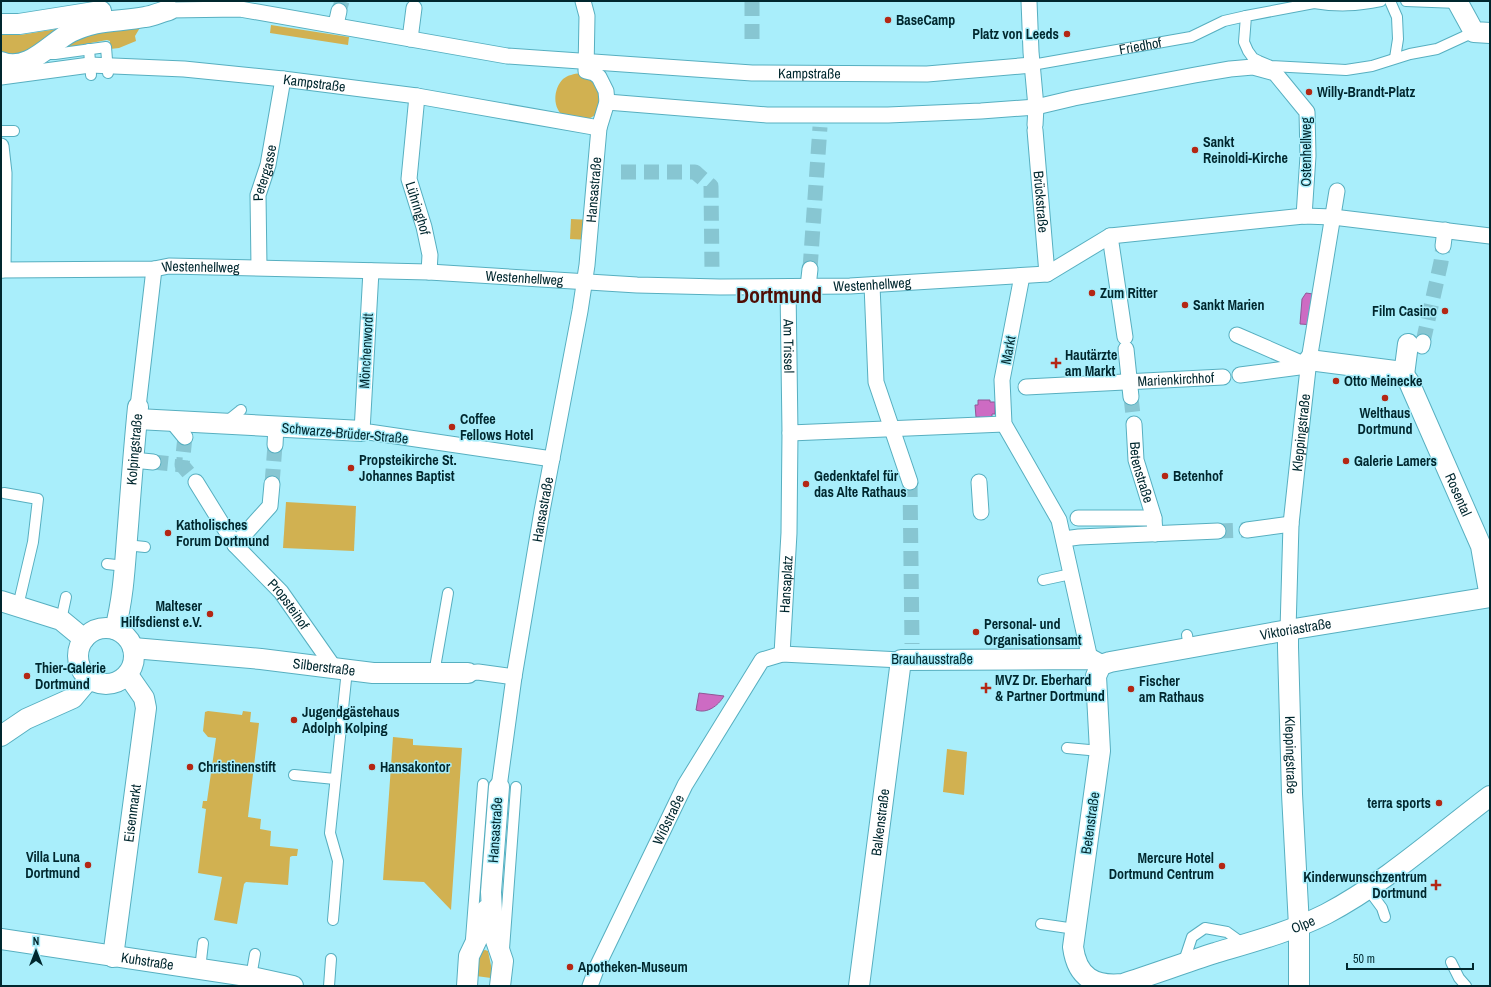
<svg xmlns="http://www.w3.org/2000/svg" width="1491" height="987" viewBox="0 0 1491 987" font-family="'Archivo Narrow',sans-serif">
<rect width="100%" height="100%" fill="#a9eefb"/>
<!-- green -->
<g fill="#d1b151">
<polygon points="271,25 349,37 348,45 270,33"/>
<polygon points="141,26 135,36 136,41 119,48 110,49 110,41 107,40 58,49 76,36"/>
<polygon points="63,28 23,56 1,56 1,33 5,31 20,35"/>
<path d="M580,73L586,75L600,87C600,93 602,105 598,111C595,117 586,121 580,120C576,119 569,119 565,117C552,109 553,89 563,79C568,75 574,74 580,73Z"/>
<polygon points="571,219 591,220 590,240 570,239"/>
<polygon points="286,502 356,506 354,551 283,548"/>
<polygon points="208,711 242,715 243,711 251,712 250,722 259,723 248,817 261,819 260,829 271,831 270,846 298,849 297,856 292,856 290,857 288,885 246,882 244,884 237,924 214,920 222,877 198,873 206,809 202,808 203,801 207,801 216,738 208,737 203,731 205,712"/>
<polygon points="393,737 413,739 413,745 462,748 451,910 424,882 383,880"/>
<polygon points="947,749 967,752 964,795 943,792"/>
<polygon points="485,950 488,951 493,975 491,978 476,976 476,974 480,951"/>
</g>
<!-- water -->
<g fill="#cd6bc3" stroke="#905796">
<polygon points="1306,293 1313,294 1315,325 1300,324 1302,299"/>
<polygon points="978,400 990,400 990,402 995,402 995,414 992,414 992,419 980,419 980,417 976,417 975,405 978,405"/>
<path d="M699,693L724,696C718,706 707,714 696,710Z"/>
</g>
<g fill="none" stroke-linecap="round" stroke-linejoin="round">
<!-- pedestrian-tunnel -->
<g stroke="#87c6d2" stroke-width="15" stroke-dasharray="15 8" stroke-linecap="butt">
<polyline points="752,1 752,42"/>
<polyline points="339,11 342,1"/>
<polyline points="621,172 695,172 711,186 712,270"/>
<polyline points="810,269 820,127"/>
<polyline points="1423,342 1441,262 1443,246"/>
<polyline points="1131,397 1134,424"/>
<polyline points="185,437 182,465 196,482"/>
<polyline points="153,462 182,465"/>
<polyline points="910,482 912,644"/>
<polyline points="272,484 275,445"/>
<polyline points="1218,531 1247,530"/>
</g>
<!-- service casing -->
<g stroke="#57afc0" stroke-width="12">
<g id="service">
<polyline points="1317,1 1314,3 1246,16 1244,42 1248,51 1253,58 1259,61 1271,66 1346,70 1372,66 1410,54 1437,49 1474,32"/>
<polyline points="1390,1 1397,17 1398,39 1395,58"/>
<polyline points="1406,1 1458,3"/>
<path d="M1314,3C1339,7 1356,6 1381,1"/>
<polyline points="89,49 91,75"/>
<polyline points="44,54 55,54 106,47 108,73"/>
<path id="s1" d="M1032,65L1191,37L1224,21L1246,16"/>
<polyline points="1,131 14,131"/>
<polyline points="226,422 241,410"/>
<polyline points="4,493 38,499 33,542 18,606"/>
<polyline points="126,545 145,547"/>
<polyline points="107,564 125,566"/>
<polyline points="1043,580 1071,574"/>
<polyline points="61,620 66,597"/>
<polyline points="1187,635 1189,648"/>
<polyline points="436,672 436,662 448,593"/>
<polyline points="1067,748 1100,751"/>
<polyline points="294,775 335,779"/>
<polyline points="1368,889 1382,908 1385,917"/>
<polyline points="333,920 338,861 330,833 347,670"/>
<polyline points="1041,924 1075,929"/>
<polyline points="471,939 483,784"/>
<polyline points="504,949 516,787"/>
<polyline points="1451,962 1459,978 1466,986"/>
<polyline points="1183,964 1192,937 1205,928 1227,932 1245,945"/>
<polyline points="200,969 203,943"/>
<polyline points="251,977 255,954"/>
<polyline points="329,986 331,959"/>
</g>
</g>
<!-- pedestrian casing -->
<g stroke="#57afc0" stroke-width="17">
<g id="pedestrian">
<polyline points="1029,1 1031,52 1036,107 1035,125"/>
<path id="s2" d="M169,10L240,9L507,56L752,73L927,74L1032,65"/>
<polyline points="337,20 339,11"/>
<polyline points="410,39 414,8"/>
<path id="s3" d="M1,77L90,65L184,69L283,79L417,96L599,128"/>
<path id="s4" d="M417,96L409,179L424,227L430,255L429,272"/>
<polyline points="607,102 767,115 888,115 981,111 1036,107 1074,98 1195,75 1230,69 1253,67 1275,73 1307,112 1308,156 1304,216"/>
<path id="s5" d="M1035,130L1047,274"/>
<polyline points="1,146 4,173 3,270"/>
<polyline points="1110,236 1125,337"/>
<polyline points="1443,246 1445,230"/>
<path id="s6" d="M259,267L258,195L268,165L283,79"/>
<path id="s7" d="M1,270L154,269L169,266L429,272L637,285L720,287L850,286L1047,274L1110,236L1304,216L1333,217L1490,236"/>
<polyline points="371,271 362,431 552,459"/>
<polyline points="1022,276 1002,380 1004,424 1059,520 1090,659"/>
<polyline points="872,285 876,382 910,482"/>
<path id="s8" d="M788,287L790,433L1004,424"/>
<polyline points="808,287 810,269"/>
<polyline points="1237,335 1308,366"/>
<polyline points="1422,346 1423,342"/>
<polyline points="1126,349 1131,397"/>
<polyline points="1240,375 1307,366"/>
<path id="s9" d="M1026,387L1223,377"/>
<polyline points="138,407 154,269"/>
<polyline points="171,420 185,437"/>
<path id="s10" d="M1134,424L1136,460L1154,518L1155,534"/>
<polyline points="275,445 276,426"/>
<polyline points="133,460 153,462"/>
<path id="s11" d="M196,482L235,545L281,592L335,669"/>
<polyline points="979,482 981,512"/>
<polyline points="1078,518 1154,518"/>
<polyline points="1247,530 1291,524"/>
<polyline points="1064,539 1079,537 1218,531"/>
<polyline points="235,545 270,506 272,484"/>
<path id="s12" d="M1288,630L1291,524L1302,422L1309,360L1337,191"/>
<path id="s13" d="M782,654L789,533L790,433"/>
<polyline points="468,673 478,672 514,677"/>
<path id="s14" d="M499,787L514,677L542,511L580,311L587,265L599,128L607,102L606,91L599,77L594,73L586,71L587,16L583,1"/>
<path id="s15" d="M590,986L597,967L685,785L762,660L782,654L901,660"/>
</g>
</g>
<!-- minor casing -->
<g stroke="#57afc0" stroke-width="22">
<g id="minor">
<polyline points="1457,1 1474,32 1490,33"/>
<polyline points="1,24 19,24 101,11"/>
<path d="M1,62C28,73 50,43 71,32C96,19 119,22 145,17C153,16 161,12 169,10"/>
<path id="s16" d="M1309,360L1395,371L1404,375L1409,382L1481,546L1490,597"/>
<polyline points="1404,375 1408,344"/>
<polyline points="137,419 362,431"/>
<polyline points="1,601 61,620 84,639"/>
<circle cx="106" cy="656" r="28"/>
<path id="s17" d="M115,629C124,596 125,561 128,526C131,487 134,447 138,407"/>
<path id="s18" d="M1288,630V647L1292,794L1299,926V986"/>
<path id="s19" d="M133,648L261,659L373,673H468"/>
<path id="s20" d="M1101,665L1096,676L1100,751L1073,947C1077,977 1094,987 1123,984C1154,974 1184,963 1215,953C1252,942 1290,932 1326,914C1385,883 1437,836 1490,796"/>
<path id="s21" d="M1101,665L1110,662L1288,630L1490,597"/>
<polyline points="1,736 26,719 73,698 89,679"/>
<polyline points="499,787 491,892 493,932 503,961 500,986"/>
<path id="s22" d="M1,939L247,976L293,986"/>
<path id="s23" d="M113,957L146,708L144,698L128,675"/>
<polyline points="467,986 469,956 481,931 486,910"/>
<path id="s24" d="M859,986L901,660L1090,659L1101,665"/>
</g>
</g>
<!-- service -->
<use href="#service" stroke="#fff" stroke-width="10"/>
<!-- pedestrian -->
<use href="#pedestrian" stroke="#fff" stroke-width="15"/>
<!-- minor -->
<use href="#minor" stroke="#fff" stroke-width="20"/>
</g>
<!-- markers -->
<g fill="#b42714" stroke="#a9eefb" stroke-width="1.5">
<circle cx="888" cy="20" r="4"/>
<circle cx="1067" cy="34" r="4"/>
<circle cx="1309" cy="92" r="4"/>
<circle cx="1195" cy="150" r="4"/>
<circle cx="1092" cy="293" r="4"/>
<circle cx="1185" cy="305" r="4"/>
<circle cx="1445" cy="311" r="4"/>
<path d="M1054 357h4v4h4v4h-4v4h-4v-4h-4v-4h4z"/>
<circle cx="1336" cy="381" r="4"/>
<circle cx="1385" cy="398" r="4"/>
<circle cx="452" cy="427" r="4"/>
<circle cx="1346" cy="461" r="4"/>
<circle cx="351" cy="468" r="4"/>
<circle cx="1165" cy="476" r="4"/>
<circle cx="806" cy="484" r="4"/>
<circle cx="168" cy="533" r="4"/>
<circle cx="210" cy="614" r="4"/>
<circle cx="976" cy="632" r="4"/>
<circle cx="27" cy="676" r="4"/>
<path d="M984 682h4v4h4v4h-4v4h-4v-4h-4v-4h4z"/>
<circle cx="1131" cy="689" r="4"/>
<circle cx="294" cy="720" r="4"/>
<circle cx="190" cy="767" r="4"/>
<circle cx="372" cy="767" r="4"/>
<circle cx="1439" cy="803" r="4"/>
<circle cx="88" cy="865" r="4"/>
<circle cx="1222" cy="866" r="4"/>
<path d="M1434 879h4v4h4v4h-4v4h-4v-4h-4v-4h4z"/>
<circle cx="570" cy="967" r="4"/>
</g>
<g text-anchor="middle" dominant-baseline="central" stroke-width="3" stroke-linejoin="round" paint-order="stroke">
<!-- poi labels -->
<g font-size="14" font-weight="bold" fill="#00272e" stroke="#a9eefb" text-anchor="start">
<text x="896" y="20">BaseCamp</text>
<text x="1059" y="34" text-anchor="end">Platz von Leeds</text>
<text x="1317" y="92">Willy-Brandt-Platz</text>
<text x="1203" y="142">Sankt<tspan x="1203" dy="16">Reinoldi-Kirche</tspan></text>
<text x="1100" y="293">Zum Ritter</text>
<text x="1193" y="305">Sankt Marien</text>
<text x="1437" y="311" text-anchor="end">Film Casino</text>
<text x="1065" y="355">Hautärzte<tspan x="1065" dy="16">am Markt</tspan></text>
<text x="1344" y="381">Otto Meinecke</text>
<text x="1385" y="413" text-anchor="middle">Welthaus<tspan x="1385" dy="16">Dortmund</tspan></text>
<text x="460" y="419">Coffee<tspan x="460" dy="16">Fellows Hotel</tspan></text>
<text x="359" y="460">Propsteikirche St.<tspan x="359" dy="16">Johannes Baptist</tspan></text>
<text x="1354" y="461">Galerie Lamers</text>
<text x="814" y="476">Gedenktafel für<tspan x="814" dy="16">das Alte Rathaus</tspan></text>
<text x="1173" y="476">Betenhof</text>
<text x="176" y="525">Katholisches<tspan x="176" dy="16">Forum Dortmund</tspan></text>
<text x="202" y="606" text-anchor="end">Malteser<tspan x="202" dy="16">Hilfsdienst e.V.</tspan></text>
<text x="984" y="624">Personal- und<tspan x="984" dy="16">Organisationsamt</tspan></text>
<text x="35" y="668">Thier-Galerie<tspan x="35" dy="16">Dortmund</tspan></text>
<text x="995" y="680">MVZ Dr. Eberhard<tspan x="995" dy="16">&amp; Partner Dortmund</tspan></text>
<text x="1139" y="681">Fischer<tspan x="1139" dy="16">am Rathaus</tspan></text>
<text x="302" y="712">Jugendgästehaus<tspan x="302" dy="16">Adolph Kolping</tspan></text>
<text x="198" y="767">Christinenstift</text>
<text x="380" y="767">Hansakontor</text>
<text x="1431" y="803" text-anchor="end">terra sports</text>
<text x="80" y="857" text-anchor="end">Villa Luna<tspan x="80" dy="16">Dortmund</tspan></text>
<text x="1214" y="858" text-anchor="end">Mercure Hotel<tspan x="1214" dy="16">Dortmund Centrum</tspan></text>
<text x="1427" y="877" text-anchor="end">Kinderwunschzentrum<tspan x="1427" dy="16">Dortmund</tspan></text>
<text x="578" y="967">Apotheken-Museum</text>
</g>
<!-- street labels -->
<g font-size="14" fill="#00272e" stroke="#a9eefb">
<text stroke="none"><textPath href="#s1" startOffset="110">Friedhof</textPath></text>
<text stroke="none"><textPath href="#s2" startOffset="645">Kampstraße</textPath></text>
<text stroke="none"><textPath href="#s3" startOffset="315">Kampstraße</textPath></text>
<text transform="translate(1306 152) rotate(-90)">Ostenhellweg</text>
<text stroke="none"><textPath href="#s6" startOffset="95">Petergasse</textPath></text>
<text stroke="none"><textPath href="#s14" startOffset="605">Hansastraße</textPath></text>
<text stroke="none"><textPath href="#s5" startOffset="72">Brückstraße</textPath></text>
<text stroke="none"><textPath href="#s4" startOffset="114">Lühringhof</textPath></text>
<text stroke="none"><textPath href="#s7" startOffset="200">Westenhellweg</textPath></text>
<text stroke="none"><textPath href="#s7" startOffset="524">Westenhellweg</textPath></text>
<text stroke="none"><textPath href="#s7" startOffset="872">Westenhellweg</textPath></text>
<text stroke="none"><textPath href="#s8" startOffset="59">Am Trissel</textPath></text>
<text transform="translate(1008 350) rotate(-79)">Markt</text>
<text transform="translate(366 351) rotate(-87)">Mönchenwordt</text>
<text stroke="none"><textPath href="#s9" startOffset="150">Marienkirchhof</textPath></text>
<text transform="translate(345 433) rotate(5)">Schwarze-Brüder-Straße</text>
<text stroke="none"><textPath href="#s12" startOffset="198">Kleppingstraße</textPath></text>
<text stroke="none"><textPath href="#s17" startOffset="181">Kolpingstraße</textPath></text>
<text stroke="none"><textPath href="#s10" startOffset="49">Betenstraße</textPath></text>
<text stroke="none"><textPath href="#s16" startOffset="228">Rosental</textPath></text>
<text stroke="none"><textPath href="#s14" startOffset="281">Hansastraße</textPath></text>
<text stroke="none"><textPath href="#s13" startOffset="70">Hansaplatz</textPath></text>
<text stroke="none"><textPath href="#s11" startOffset="154">Propsteihof</textPath></text>
<text stroke="none"><textPath href="#s21" startOffset="198">Viktoriastraße</textPath></text>
<text x="932" y="659">Brauhausstraße</text>
<text stroke="none"><textPath href="#s19" startOffset="192">Silberstraße</textPath></text>
<text stroke="none"><textPath href="#s18" startOffset="125">Kleppingstraße</textPath></text>
<text stroke="none"><textPath href="#s23" startOffset="145">Eisenmarkt</textPath></text>
<text stroke="none"><textPath href="#s15" startOffset="184">Wißstraße</textPath></text>
<text stroke="none"><textPath href="#s24" startOffset="165">Balkenstraße</textPath></text>
<text transform="translate(1090 823) rotate(-82)">Betenstraße</text>
<text transform="translate(495 830) rotate(-86)">Hansastraße</text>
<text stroke="none"><textPath href="#s20" startOffset="546">Olpe</textPath></text>
<text stroke="none"><textPath href="#s22" startOffset="148">Kuhstraße</textPath></text>
</g>
<!-- town labels -->
<g font-size="22" font-weight="bold" fill="#500d05" stroke="#a9eefb">
<text x="779" y="295">Dortmund</text>
</g>
</g>
<!-- border -->
<rect width="1491" height="987" fill="none" stroke="#00272e" stroke-width="4"/>
<!-- north arrow -->
<g transform="translate(36 951)" stroke="#a9eefb" stroke-width="3" paint-order="stroke">
<path d="M0-3L7 15L0 10L-7 15Z" fill="#00272e"/>
<text y="-6" font-size="11" font-weight="bold" text-anchor="middle" fill="#00272e">N</text>
</g>
<!-- scale -->
<path d="M1347 963v6h126v-6" fill="none" stroke="#00272e" stroke-width="2"/>
<text x="1353" y="963" font-size="12" fill="#00272e" stroke="#a9eefb" stroke-width="3" paint-order="stroke">50 m</text>
</svg>
